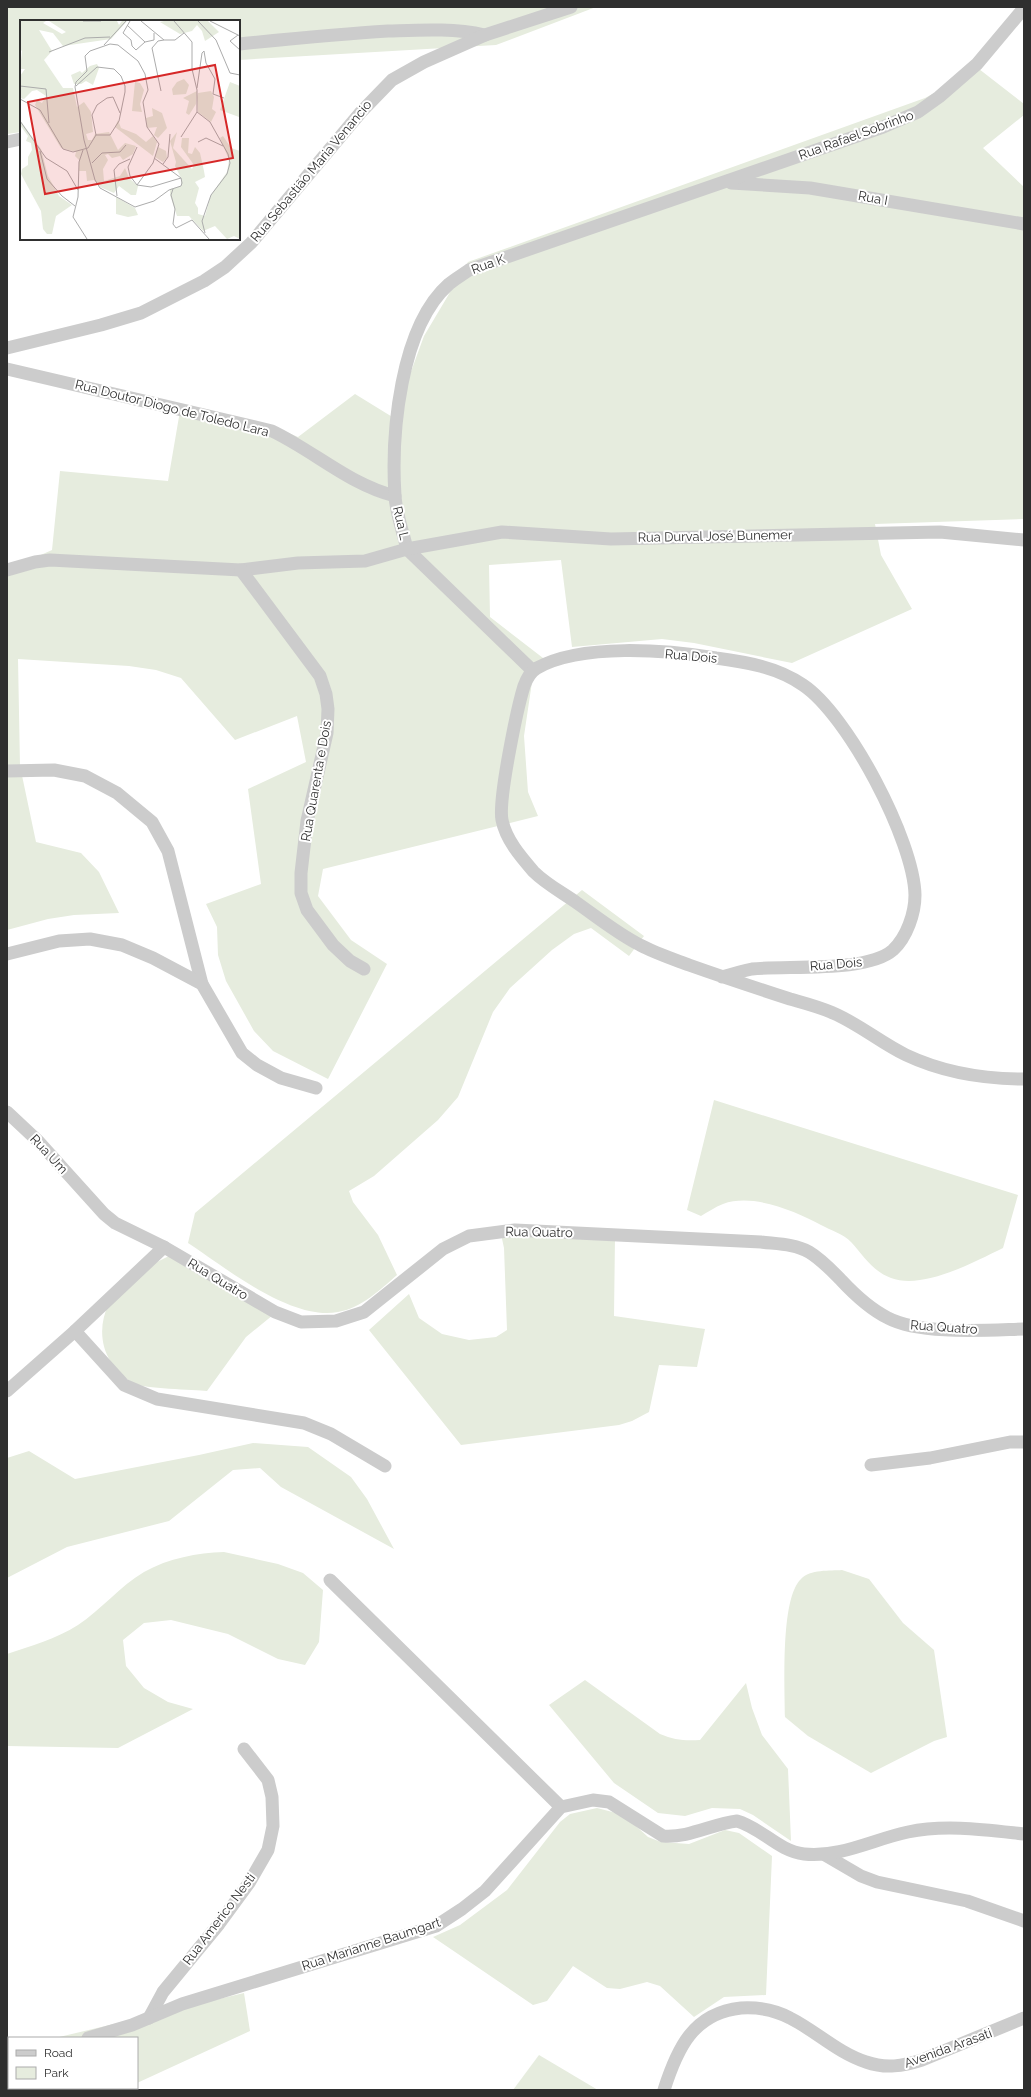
<svg xmlns="http://www.w3.org/2000/svg" width="1031" height="2097" viewBox="0 0 1031 2097" font-family="Raleway,sans-serif">
<rect width="100%" height="100%" fill="#fff"/>
<!-- green -->
<g fill="#e6ecde">
<polygon points="7,7 596,7 496,45 239,60 239,21 21,21 21,132 7,134"/>
<polygon points="979,69 1024,104 1024,115 983,148 1024,187 1024,519 875,524 881,555 912,609 792,663 694,643 662,639 572,647 561,560 489,565 490,617 543,658 532,682 524,736 528,792 538,816 323,869 318,896 351,940 387,964 328,1079 273,1051 254,1031 226,981 218,955 217,927 206,904 261,884 248,789 306,762 297,716 235,740 181,678 156,670 129,666 18,659 20,766 36,842 81,853 99,872 119,913 74,915 48,919 7,930 7,570 52,550 60,471 168,481 181,405 270,425 298,437 355,394 394,418 424,336 468,262 925,98"/>
<path d="M582,890L644,936L629,956L591,928L574,934L552,950L510,988L493,1012L458,1097L438,1120L374,1176L349,1191L353,1202L378,1235L397,1275C380,1290 361,1308 338,1312C291,1321 226,1268 188,1243L195,1213Z"/>
<path d="M714,1100L1018,1195L1003,1248C974,1262 923,1290 891,1278C872,1271 863,1255 851,1242C844,1234 830,1230 821,1225C795,1211 753,1193 723,1204C715,1207 708,1212 701,1216L687,1210Z"/>
<polygon points="501,1234 615,1237 614,1316 705,1329 697,1367 659,1365 649,1412 632,1421 619,1425 461,1445 369,1330 409,1294 419,1318 442,1334 469,1340 496,1337 507,1330 504,1248"/>
<path d="M173,1254L273,1315L246,1337L207,1391C195,1390 142,1388 135,1384C104,1367 94,1334 109,1303C111,1299 112,1293 116,1290C132,1274 153,1264 173,1254Z"/>
<polygon points="253,1443 308,1447 351,1477 367,1499 394,1549 281,1487 260,1468 233,1470 169,1521 67,1547 7,1578 7,1458 29,1451 75,1479 199,1455"/>
<path d="M224,1552L278,1564L303,1573L323,1590L319,1642L305,1665L278,1659L228,1634L171,1620L144,1623L123,1640L126,1666L144,1688L168,1702L193,1709L118,1748L7,1746V1654C31,1646 56,1639 78,1625C101,1610 120,1586 144,1572C169,1558 197,1553 224,1552Z"/>
<path d="M842,1570L869,1579L903,1623L934,1650L947,1737L934,1741L871,1773L808,1736L785,1717C785,1687 780,1599 801,1579C810,1569 830,1571 842,1570Z"/>
<path d="M585,1680L660,1734C674,1740 685,1741 700,1740L746,1683L752,1708L762,1735L788,1769L791,1841L753,1815L740,1809L712,1808L685,1816L658,1813L614,1783L549,1705Z"/>
<polygon points="597,1808 624,1815 648,1837 661,1842 689,1844 725,1830 739,1833 772,1856 766,1995 724,1997 694,2017 660,1986 647,1982 620,1989 607,1988 573,1966 547,2001 533,2005 433,1937 460,1925 507,1890 560,1822 570,1814"/>
<polygon points="244,1993 250,2031 137,2083 137,2038 55,2038"/>
<polygon points="7,2042 9,2042 9,2088 126,2088 121,2090 7,2090"/>
<polygon points="539,2055 598,2090 513,2090"/>
</g>
<g fill="none" stroke-linecap="round" stroke-linejoin="round">
<!-- minor -->
<g stroke="#ccc" stroke-width="13">
<path d="M239,44C289,39 338,34 388,31C421,30 452,28 485,35"/>
<polyline points="7,142 21,139"/>
<polyline points="731,183 810,188 1024,224"/>
<polyline points="7,348 101,325 141,313 204,281 225,267 251,243 361,112 392,80 424,62 485,35 571,7"/>
<path d="M7,369L272,431C314,451 350,485 395,496"/>
<path d="M407,549C403,532 396,513 395,496C391,434 400,327 449,284C455,279 462,275 469,270L883,127L918,112L939,97L977,64L1024,8"/>
<polyline points="407,549 532,670"/>
<polyline points="7,570 35,562 50,560 241,570 298,563 365,561 407,549 502,532 611,539 940,532 1024,540"/>
<polyline points="241,570 320,676 326,694 328,709 327,733 307,821 301,873 301,893 307,910 333,945 350,961 364,969"/>
<polyline points="7,771 54,770 85,776 117,793 152,822 168,851 202,984"/>
<polyline points="7,954 59,941 90,939 122,945 153,958 202,984 242,1053 257,1065 281,1078 316,1088"/>
<path d="M722,977C732,974 742,971 752,969C787,965 867,973 893,950C907,937 915,913 915,895C914,841 848,715 803,685C777,667 746,662 716,658C666,650 582,643 537,668C530,672 527,678 524,686C517,709 498,800 502,820C506,840 521,857 534,872C546,884 563,893 577,903C597,917 618,934 640,945C655,953 673,959 689,965C723,977 756,988 790,999C804,1003 820,1007 833,1013C859,1024 881,1043 906,1055C942,1072 984,1079 1024,1079"/>
<path d="M7,1112L39,1142L104,1214L115,1223L164,1247L275,1312L301,1322L336,1321L364,1312L443,1249L469,1236L515,1230L761,1242C777,1244 795,1244 809,1252C821,1259 831,1270 841,1280C854,1294 870,1309 888,1318C920,1335 987,1330 1024,1329"/>
<polyline points="75,1331 124,1385 157,1399 304,1423 331,1434 385,1466"/>
<polyline points="7,1391 75,1331 164,1247"/>
<polyline points="871,1465 930,1458 1010,1442 1024,1442"/>
<polyline points="330,1580 561,1807"/>
<polyline points="825,1855 861,1876 877,1882 967,1901 1024,1921"/>
<polyline points="149,2018 163,1992 219,1924 249,1883 268,1850 273,1826 272,1797 268,1780 244,1749"/>
<path d="M88,2038L132,2025L182,2004L436,1926L462,1909L485,1891L561,1807L593,1800L609,1802L663,1836C689,1838 712,1824 737,1821C762,1828 778,1851 804,1854C840,1858 874,1839 908,1832C945,1824 987,1830 1024,1834"/>
<polyline points="7,2053 9,2053"/>
<path d="M664,2090C677,2049 693,2013 741,2008C758,2007 775,2010 790,2018C816,2031 838,2053 866,2062C886,2069 903,2066 922,2060L1024,2018"/>
</g>
</g>
<g text-anchor="middle" dominant-baseline="central" stroke-width="4" stroke-linejoin="round" paint-order="stroke">
<!-- street labels -->
<g font-size="13" fill="#2f2f2f" stroke="#fff">
<text transform="translate(856 135) rotate(-20)">Rua Rafael Sobrinho</text>
<text transform="translate(311 171) rotate(-50)">Rua Sebastião Maria Venancio</text>
<text transform="translate(873 198) rotate(10)">Rua I</text>
<text transform="translate(488 264) rotate(-20)">Rua K</text>
<text transform="translate(172 408) rotate(14)">Rua Doutor Diogo de Toledo Lara</text>
<text transform="translate(401 523) rotate(77)">Rua L</text>
<text transform="translate(715 536) rotate(-1)">Rua Durval José Bunemer</text>
<text transform="translate(691 656) rotate(5)">Rua Dois</text>
<text transform="translate(316 781) rotate(-80)">Rua Quarenta e Dois</text>
<text transform="translate(836 964) rotate(-5)">Rua Dois</text>
<text transform="translate(49 1154) rotate(47)">Rua Um</text>
<text transform="translate(539 1232) rotate(1)">Rua Quatro</text>
<text transform="translate(218 1279) rotate(31)">Rua Quatro</text>
<text transform="translate(944 1327) rotate(4)">Rua Quatro</text>
<text transform="translate(219 1919) rotate(-53)">Rua Americo Nesti</text>
<text transform="translate(371 1944) rotate(-18)">Rua Marianne Baumgart</text>
<text transform="translate(948 2048) rotate(-20)">Avenida Arasati</text>
</g>
</g>
<!-- overview -->
<g transform="translate(20 20)">
<rect width="220" height="220" fill="#fff"/>
<path d="M0,1H26L23,3L42,14L46,12L29,1H97L99,5L102,1H107L91,19L43,26L33,13L19,10L32,31L24,40L43,68H53L57,87L64,82L71,92L73,112L66,114L68,120H72L75,114L89,112L98,130L105,123L116,126L113,134L103,140L100,136L92,138L88,134L85,135L88,140L83,149L84,161L100,156L105,148L109,158L118,166L116,175H111L99,166L94,173L80,167L74,160L67,161L66,151H59V140L55,136L56,132L41,128L15,85L17,80L22,83L26,76L17,70L12,71L4,79L0,78V56L5,49H0L2,31L0,29ZM144,1H188L199,12L185,21L182,11L177,5L172,11L160,14L140,2ZM77,44L79,48L73,65L66,61L61,64H54L51,55L60,51L62,53L70,46ZM164,59L169,65L166,74L153,75L152,69L157,62ZM115,62L120,63L124,70L120,84L122,92L112,91ZM210,62L220,66L219,97L200,90ZM177,71L176,84L169,95L166,93L169,81L163,78ZM191,71L194,77L192,89L196,92L191,102L178,92L177,77L178,73ZM132,88L142,93L147,108L138,118L134,115L137,107L127,108L126,98L133,96ZM0,100L21,129L28,156L39,176L52,185L36,196L32,214H27L23,209L21,191L1,154L2,149L8,145V137L12,130L11,123L6,121L8,116L0,105ZM98,100L101,108L116,114L126,122L133,116L137,122L133,136L95,107ZM157,112L153,128L172,149L174,145L161,127L162,118H169L168,133L172,134L175,127L180,133L184,151L185,157L175,162L179,168L175,183L178,188V194L185,196L191,175L207,152L209,140L200,118L203,116L211,128L220,131V219L214,216L207,219L195,206L183,211L169,196H157L150,175V169L161,166V158L155,146L156,142L150,121ZM138,127L146,131L147,138L143,142L135,137ZM96,177L115,188L118,195L108,197L96,194Z" fill="#e6ecde"/>
<path fill="none" stroke="#acacac" stroke-width="1" d="M63,1H81M110,1L103,13L111,20L112,26L116,30L125,22L134,20V13M121,1L144,20H155L164,13M154,1L172,22V49L177,70V92M178,1L196,20L210,53L220,55M190,1L220,16M107,5L125,22M218,15L210,21L220,30M84,25L106,1M184,31L186,43L195,59L193,74L204,78M29,32L65,18L90,17M0,66L26,69L29,103M56,66L77,47L94,49L101,56L105,66V72L99,101L90,115H76L72,95L77,85L87,78L93,77L100,93M177,68L182,33L184,31M141,71L132,28L138,21L144,20M0,79L20,90L43,129L53,132L68,128M177,92L190,102L208,134L210,143L207,154L191,175L182,201L185,213M0,101L26,138L47,151L58,170M161,117L177,92M178,122L186,118L203,126M68,128L76,115M63,130L59,142L58,177L53,197L67,219M20,131L27,159L42,176L55,186M134,138L161,158M72,143L82,133L100,132L106,125M143,144L148,137L150,114M117,165L133,143L139,124L127,107L123,82L128,70L125,54L118,41L98,25L90,24L70,31L65,36L67,51L56,62L55,67L64,120L75,160L80,168L115,187L134,181L149,170L161,166L162,163L161,158L131,167L117,165L110,156L108,147L117,127M153,169L151,175L155,189L153,204L156,208L172,200L189,219M97,176L94,150L99,144L110,139"/>
<path fill="#d62828" fill-opacity="0.15" stroke="#d62828" stroke-width="2" d="M195,45L213,138L25,174L8,82Z"/>
<rect width="220" height="220" fill="none" stroke="#2f2f2f" stroke-width="2"/>
</g>
<!-- border -->
<rect width="1031" height="2097" fill="none" stroke="#2f2f2f" stroke-width="16"/>
<!-- legend -->
<rect x="8" y="2037" width="130" height="52" fill="#ffffff" stroke="#acacac"/>
<rect x="16" y="2050" width="20" height="6" fill="#cccccc" stroke="#acacac"/>
<text x="44" y="2057" font-size="12" fill="#2f2f2f">Road</text>
<rect x="16" y="2067" width="20" height="12" fill="#e6ecde" stroke="#acacac"/>
<text x="44" y="2077" font-size="12" fill="#2f2f2f">Park</text>
</svg>
